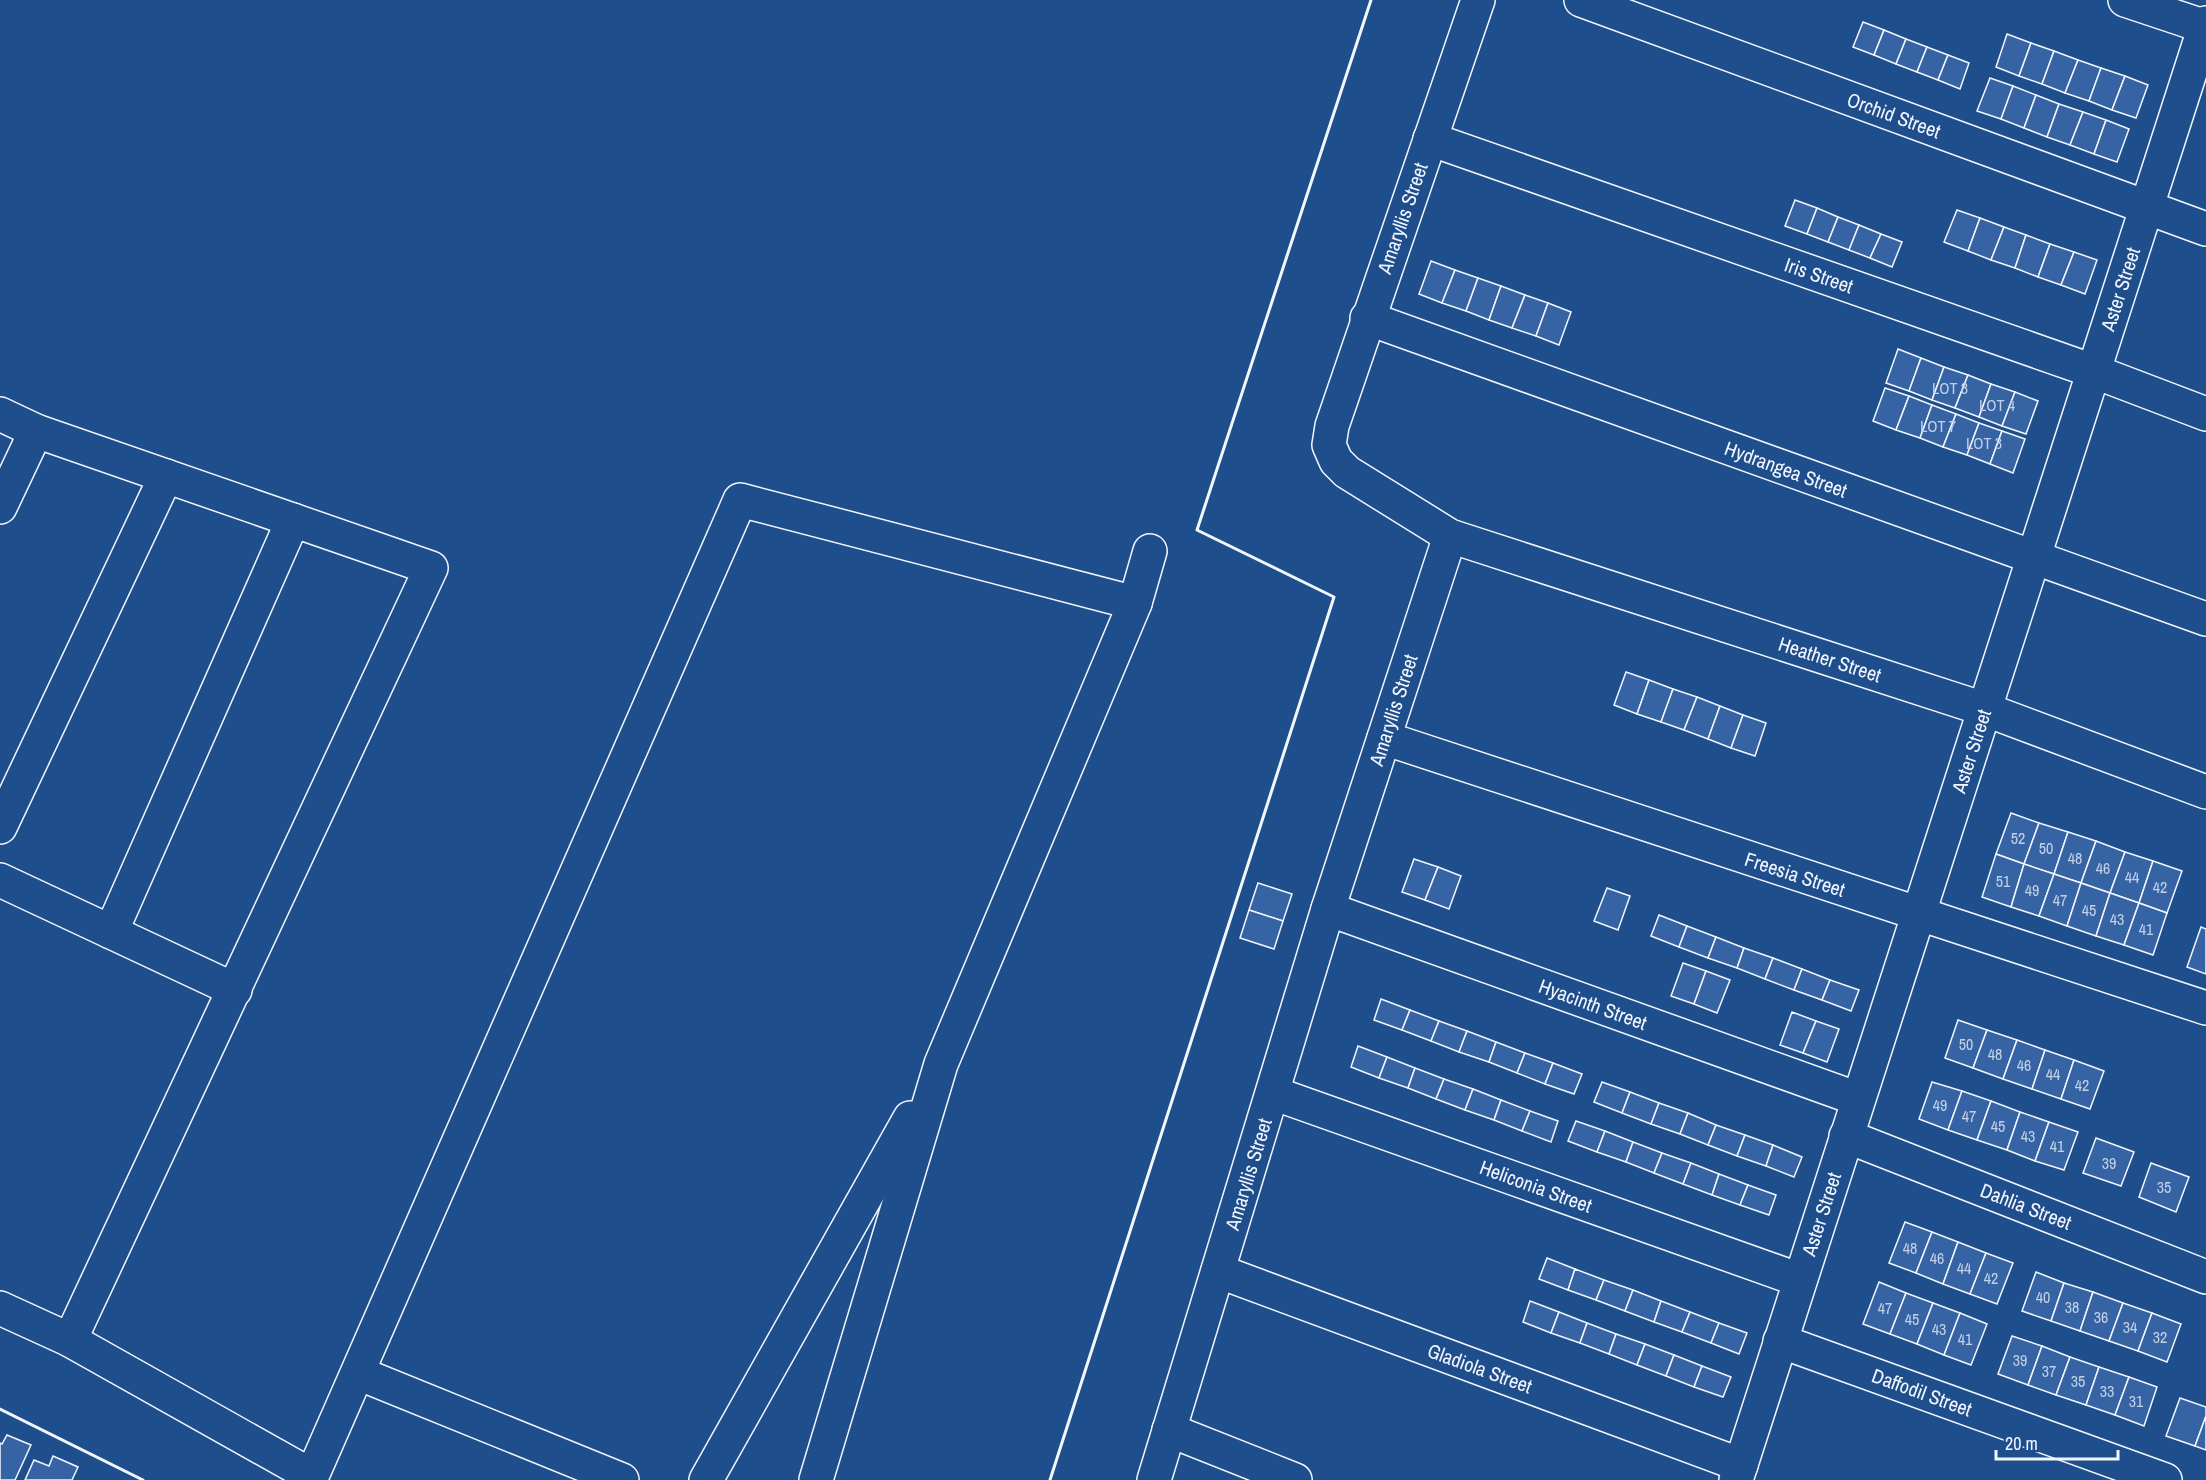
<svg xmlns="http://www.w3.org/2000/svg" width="2206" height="1480" viewBox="0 0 2206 1480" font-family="'Archivo Narrow',sans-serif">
<rect width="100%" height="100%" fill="#1f4e8c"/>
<!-- building -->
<g fill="#3563a3" stroke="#f2f6ff" stroke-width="1.5">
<polygon points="1863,22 1884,30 1874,55 1853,47"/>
<polygon points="1884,30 1906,39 1896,64 1874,55"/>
<polygon points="2007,34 2031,43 2019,76 1996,67"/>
<polygon points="1906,39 1927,47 1917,72 1896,64"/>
<polygon points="2031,43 2054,51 2042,84 2019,76"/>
<polygon points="1927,47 1948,55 1938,80 1917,72"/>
<polygon points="2054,51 2078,60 2065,93 2042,84"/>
<polygon points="1948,55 1969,63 1960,89 1938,80"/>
<polygon points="2078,60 2101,68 2089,101 2065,93"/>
<polygon points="2101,68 2125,76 2112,110 2089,101"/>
<polygon points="2125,76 2148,85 2136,118 2112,110"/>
<polygon points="1990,78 2013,86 2001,119 1977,111"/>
<polygon points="2013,86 2036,95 2024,128 2001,119"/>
<polygon points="2036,95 2059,104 2047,137 2024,128"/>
<polygon points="2059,104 2083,112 2070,145 2047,137"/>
<polygon points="2083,112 2106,120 2094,154 2070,145"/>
<polygon points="2106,120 2129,129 2117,162 2094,154"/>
<polygon points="1795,200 1817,208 1807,234 1785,226"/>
<polygon points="1817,208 1838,217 1828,242 1807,234"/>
<polygon points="1957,210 1980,218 1968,251 1944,242"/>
<polygon points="1838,217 1859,225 1849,250 1828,242"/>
<polygon points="1980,218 2004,227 1991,260 1968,251"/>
<polygon points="1859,225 1881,234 1870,258 1849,250"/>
<polygon points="2004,227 2026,235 2015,268 1991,260"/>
<polygon points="1881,234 1902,242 1892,267 1870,258"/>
<polygon points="2026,235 2050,244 2038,277 2015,268"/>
<polygon points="2050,244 2074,252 2061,285 2038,277"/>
<polygon points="2074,252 2097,260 2085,294 2061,285"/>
<polygon points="1431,261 1455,270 1442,303 1419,294"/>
<polygon points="1455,270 1478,278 1466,311 1442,303"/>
<polygon points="1478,278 1501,286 1489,320 1466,311"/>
<polygon points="1501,286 1525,295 1512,328 1489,320"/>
<polygon points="1525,295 1548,303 1536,336 1512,328"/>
<polygon points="1548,303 1571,312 1559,345 1536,336"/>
<polygon points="1898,349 1921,358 1909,391 1886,383"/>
<polygon points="1921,358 1944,367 1932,400 1909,391"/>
<polygon points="1944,367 1968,375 1955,408 1932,400"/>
<polygon points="1968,375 1991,384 1979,417 1955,408"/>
<polygon points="1991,384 2015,392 2002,426 1979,417"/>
<polygon points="1885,388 1909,396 1896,430 1873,421"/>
<polygon points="2015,392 2038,401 2026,434 2002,426"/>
<polygon points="1909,396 1932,405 1920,438 1896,430"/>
<polygon points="1932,405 1956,414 1943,447 1920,438"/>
<polygon points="1956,414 1979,423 1967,455 1943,447"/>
<polygon points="1979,423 2002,431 1990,464 1967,455"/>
<polygon points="2002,431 2025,439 2013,473 1990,464"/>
<polygon points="1626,672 1649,680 1637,714 1614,705"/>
<polygon points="1649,680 1673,689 1661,722 1637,714"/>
<polygon points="1673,689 1697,697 1684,730 1661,722"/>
<polygon points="1697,697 1720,706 1708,739 1684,730"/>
<polygon points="1720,706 1743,715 1731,748 1708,739"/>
<polygon points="1743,715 1766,723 1755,756 1731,748"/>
<polygon points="2011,813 2039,823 2024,864 1996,854"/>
<polygon points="2039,823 2068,832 2054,874 2024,864"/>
<polygon points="2068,832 2096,841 2081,883 2054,874"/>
<polygon points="2096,841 2125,852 2110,893 2081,883"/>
<polygon points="2125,852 2153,861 2139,903 2110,893"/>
<polygon points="1996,854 2024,864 2011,907 1982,897"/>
<polygon points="1414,859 1438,867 1425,900 1402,892"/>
<polygon points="2153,861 2182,871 2167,913 2139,903"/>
<polygon points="2024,864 2054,874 2039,916 2011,907"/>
<polygon points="1438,867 1461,876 1449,909 1425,900"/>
<polygon points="2054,874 2081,883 2067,926 2039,916"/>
<polygon points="1258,883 1292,894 1283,921 1249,910"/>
<polygon points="2081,883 2110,893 2096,936 2067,926"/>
<polygon points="1607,888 1630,896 1618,930 1594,921"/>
<polygon points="2110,893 2139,903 2124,945 2096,936"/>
<polygon points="2139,903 2167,913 2153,955 2124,945"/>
<polygon points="1249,910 1283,921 1274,949 1240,938"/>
<polygon points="1659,915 1687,926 1679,947 1651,936"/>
<polygon points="1687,926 1716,937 1708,958 1679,947"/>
<polygon points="2201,927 2206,929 2206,974 2187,967"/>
<polygon points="1716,937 1744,948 1737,968 1708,958"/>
<polygon points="1744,948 1773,958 1765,979 1737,968"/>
<polygon points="1773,958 1802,969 1794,990 1765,979"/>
<polygon points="1683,963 1706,971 1694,1004 1671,996"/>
<polygon points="1802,969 1830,980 1822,1000 1794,990"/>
<polygon points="1706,971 1730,980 1717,1013 1694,1004"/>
<polygon points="1830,980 1859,990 1851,1011 1822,1000"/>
<polygon points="1381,999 1410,1010 1402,1030 1374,1020"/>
<polygon points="1410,1010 1439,1021 1431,1041 1402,1030"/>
<polygon points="1792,1012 1816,1021 1803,1053 1780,1045"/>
<polygon points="1958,1020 1987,1030 1973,1068 1945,1058"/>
<polygon points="1439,1021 1467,1031 1459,1052 1431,1041"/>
<polygon points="1816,1021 1839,1029 1827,1062 1803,1053"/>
<polygon points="1987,1030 2017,1040 2003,1079 1973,1068"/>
<polygon points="1467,1031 1496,1042 1489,1062 1459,1052"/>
<polygon points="2017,1040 2045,1050 2032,1089 2003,1079"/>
<polygon points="1496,1042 1525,1053 1517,1073 1489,1062"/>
<polygon points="1358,1046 1387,1057 1379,1078 1351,1067"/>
<polygon points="2045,1050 2074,1060 2061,1099 2032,1089"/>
<polygon points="1525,1053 1553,1063 1545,1084 1517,1073"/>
<polygon points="1387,1057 1415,1068 1408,1088 1379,1078"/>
<polygon points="2074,1060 2104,1071 2090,1109 2061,1099"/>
<polygon points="1553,1063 1582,1074 1574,1094 1545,1084"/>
<polygon points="1415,1068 1444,1079 1436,1099 1408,1088"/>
<polygon points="1444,1079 1473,1089 1465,1110 1436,1099"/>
<polygon points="1602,1082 1630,1092 1622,1113 1594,1102"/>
<polygon points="1932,1082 1962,1091 1948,1130 1919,1119"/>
<polygon points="1473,1089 1501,1100 1494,1120 1465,1110"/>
<polygon points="1962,1091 1991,1101 1977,1140 1948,1130"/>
<polygon points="1630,1092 1659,1103 1651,1124 1622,1113"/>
<polygon points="1501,1100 1530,1111 1522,1131 1494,1120"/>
<polygon points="1991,1101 2020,1112 2007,1150 1977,1140"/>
<polygon points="1659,1103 1688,1113 1680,1134 1651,1124"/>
<polygon points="1530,1111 1558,1121 1551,1142 1522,1131"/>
<polygon points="2020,1112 2049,1122 2035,1161 2007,1150"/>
<polygon points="1688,1113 1716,1125 1708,1145 1680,1134"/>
<polygon points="1576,1121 1605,1131 1597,1152 1568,1141"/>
<polygon points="2049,1122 2078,1132 2064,1170 2035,1161"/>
<polygon points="1716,1125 1745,1135 1737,1156 1708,1145"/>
<polygon points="1605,1131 1633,1142 1626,1162 1597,1152"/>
<polygon points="1745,1135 1773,1145 1766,1166 1737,1156"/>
<polygon points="2096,1138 2134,1152 2121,1186 2083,1173"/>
<polygon points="1633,1142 1662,1153 1654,1173 1626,1162"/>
<polygon points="1773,1145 1802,1157 1794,1177 1766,1166"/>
<polygon points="1662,1153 1691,1163 1683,1184 1654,1173"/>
<polygon points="1691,1163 1719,1174 1712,1195 1683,1184"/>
<polygon points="2151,1163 2189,1177 2176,1212 2139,1197"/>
<polygon points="1719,1174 1748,1185 1740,1205 1712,1195"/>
<polygon points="1748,1185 1776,1195 1769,1215 1740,1205"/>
<polygon points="1905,1222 1932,1232 1916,1273 1889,1263"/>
<polygon points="1932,1232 1958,1242 1943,1284 1916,1273"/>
<polygon points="1958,1242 1986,1253 1970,1294 1943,1284"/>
<polygon points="1986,1253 2013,1263 1997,1304 1970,1294"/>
<polygon points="1547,1258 1575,1269 1568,1290 1539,1279"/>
<polygon points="1575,1269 1604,1280 1596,1300 1568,1290"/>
<polygon points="2036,1272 2064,1283 2051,1321 2022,1311"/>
<polygon points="1604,1280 1633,1290 1625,1311 1596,1300"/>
<polygon points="1879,1282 1906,1293 1890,1334 1863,1324"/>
<polygon points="2064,1283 2093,1292 2080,1331 2051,1321"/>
<polygon points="1633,1290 1661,1301 1654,1322 1625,1311"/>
<polygon points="2093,1292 2123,1303 2109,1341 2080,1331"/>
<polygon points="1906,1293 1933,1303 1917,1344 1890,1334"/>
<polygon points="1530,1301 1559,1312 1551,1333 1523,1322"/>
<polygon points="1661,1301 1690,1312 1682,1332 1654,1322"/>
<polygon points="1933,1303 1960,1313 1944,1355 1917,1344"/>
<polygon points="2123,1303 2152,1313 2138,1351 2109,1341"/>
<polygon points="1559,1312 1587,1323 1580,1343 1551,1333"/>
<polygon points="1690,1312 1719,1323 1711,1343 1682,1332"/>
<polygon points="1960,1313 1987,1324 1971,1365 1944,1355"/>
<polygon points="2152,1313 2181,1324 2167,1362 2138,1351"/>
<polygon points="1587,1323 1616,1334 1609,1354 1580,1343"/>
<polygon points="1719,1323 1747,1333 1739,1354 1711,1343"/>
<polygon points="1616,1334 1645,1344 1637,1365 1609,1354"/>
<polygon points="2012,1336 2042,1346 2028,1385 1998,1374"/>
<polygon points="1645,1344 1674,1355 1666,1376 1637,1365"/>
<polygon points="2042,1346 2070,1357 2056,1395 2028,1385"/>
<polygon points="1674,1355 1702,1366 1694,1387 1666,1376"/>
<polygon points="2070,1357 2099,1367 2086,1405 2056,1395"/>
<polygon points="1702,1366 1731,1377 1723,1397 1694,1387"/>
<polygon points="2099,1367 2129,1377 2115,1415 2086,1405"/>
<polygon points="2129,1377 2157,1387 2144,1426 2115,1415"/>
<polygon points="2180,1398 2206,1407 2206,1416 2195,1446 2166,1436"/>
<polygon points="2206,1416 2206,1450 2195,1446"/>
<polygon points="7,1435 31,1445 15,1480 0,1480 0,1443 2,1444"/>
<polygon points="53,1456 78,1467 72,1480 25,1480 34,1460 49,1466"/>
</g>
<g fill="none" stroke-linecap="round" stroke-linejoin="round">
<!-- minor casing -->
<g stroke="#f2f6ff" stroke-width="36">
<g id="minor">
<polyline points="1478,0 1332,426 1329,445 1336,461 1347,472 1450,536 1984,709 2206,792"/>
<polyline points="1581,0 2206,229"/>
<polyline points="2125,0 2206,27"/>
<polyline points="1430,139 2093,371 2206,414"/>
<polyline points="1367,318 2206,619"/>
<polyline points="0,414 36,431 431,568 70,1340 0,1308"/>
<polyline points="0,507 36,431"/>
<polyline points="1135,603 1150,551"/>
<polyline points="1384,738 2206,1008"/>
<polyline points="0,827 166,476"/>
<polyline points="0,880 235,990"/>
<polyline points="1328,909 1858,1099"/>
<polyline points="111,932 293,520"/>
<polyline points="1273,1093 1800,1280"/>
<polyline points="1846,1136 2206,1277"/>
<polyline points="1218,1271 1741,1465"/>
<polyline points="70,1340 312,1476 740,500 1135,603 941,1064 816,1480"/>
<polyline points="1780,1341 2165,1480"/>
<polyline points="358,1373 622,1480"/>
<polyline points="1169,1430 1295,1480"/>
<polyline points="706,1480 910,1118"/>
<polyline points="1154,1480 1328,909 1450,536"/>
<polyline points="1736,1480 2206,23"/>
</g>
</g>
<!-- minor -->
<use href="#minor" stroke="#1f4e8c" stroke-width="33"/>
<!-- wall -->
<g stroke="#f2f6ff" stroke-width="3">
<polyline points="0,1409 143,1480"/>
<polyline points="1050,1480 1334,597 1197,530 1371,0"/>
</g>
</g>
<g text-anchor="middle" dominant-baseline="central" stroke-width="4.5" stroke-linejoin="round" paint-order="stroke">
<!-- number labels -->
<g font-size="16" fill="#c3d1e8">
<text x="1950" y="388">LOT 8</text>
<text x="1997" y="405">LOT 4</text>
<text x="1938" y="426">LOT 7</text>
<text x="1984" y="443">LOT 3</text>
<text x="2018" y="838">52</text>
<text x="2046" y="848">50</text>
<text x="2075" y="858">48</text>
<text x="2103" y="868">46</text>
<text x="2132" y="877">44</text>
<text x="2003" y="881">51</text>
<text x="2160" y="887">42</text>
<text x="2032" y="890">49</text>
<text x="2060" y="900">47</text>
<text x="2089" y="910">45</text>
<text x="2117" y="919">43</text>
<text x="2146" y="929">41</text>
<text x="1966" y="1044">50</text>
<text x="1995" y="1054">48</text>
<text x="2024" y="1065">46</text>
<text x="2053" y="1074">44</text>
<text x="2082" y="1085">42</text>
<text x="1940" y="1105">49</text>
<text x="1969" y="1116">47</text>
<text x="1998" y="1126">45</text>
<text x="2028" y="1136">43</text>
<text x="2057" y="1146">41</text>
<text x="2109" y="1163">39</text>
<text x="2164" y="1187">35</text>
<text x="1910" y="1248">48</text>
<text x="1937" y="1258">46</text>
<text x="1964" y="1268">44</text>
<text x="1991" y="1278">42</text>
<text x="2043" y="1297">40</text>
<text x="2072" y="1307">38</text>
<text x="1885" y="1308">47</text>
<text x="2101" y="1317">36</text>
<text x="1912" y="1319">45</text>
<text x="2130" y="1327">34</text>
<text x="1939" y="1329">43</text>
<text x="2160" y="1337">32</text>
<text x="1965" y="1339">41</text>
<text x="2020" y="1360">39</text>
<text x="2049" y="1371">37</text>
<text x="2078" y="1381">35</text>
<text x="2107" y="1391">33</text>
<text x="2136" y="1401">31</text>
</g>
<!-- street labels -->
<g font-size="20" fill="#f2f6ff" stroke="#1f4e8c">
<text transform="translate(1894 115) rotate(20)">Orchid Street</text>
<text transform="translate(1402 218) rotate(-71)">Amaryllis Street</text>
<text transform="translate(1819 275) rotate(19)">Iris Street</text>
<text transform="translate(2120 289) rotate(-72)">Aster Street</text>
<text transform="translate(1786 469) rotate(20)">Hydrangea Street</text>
<text transform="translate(1830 659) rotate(18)">Heather Street</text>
<text transform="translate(1393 710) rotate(-72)">Amaryllis Street</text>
<text transform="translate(1971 751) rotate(-72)">Aster Street</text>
<text transform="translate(1795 874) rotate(18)">Freesia Street</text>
<text transform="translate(1593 1004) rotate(20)">Hyacinth Street</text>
<text transform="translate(1248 1174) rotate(-73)">Amaryllis Street</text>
<text transform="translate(1536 1186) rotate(20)">Heliconia Street</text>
<text transform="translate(2026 1206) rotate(21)">Dahlia Street</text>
<text transform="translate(1821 1214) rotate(-72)">Aster Street</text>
<text transform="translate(1480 1368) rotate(20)">Gladiola Street</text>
<text transform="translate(1922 1392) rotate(20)">Daffodil Street</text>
</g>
</g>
<!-- scale -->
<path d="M1996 1450v9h122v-9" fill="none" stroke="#f2f6ff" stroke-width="3"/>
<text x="2005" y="1450" font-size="18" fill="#f2f6ff" stroke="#1f4e8c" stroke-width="4.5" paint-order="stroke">20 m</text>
</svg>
